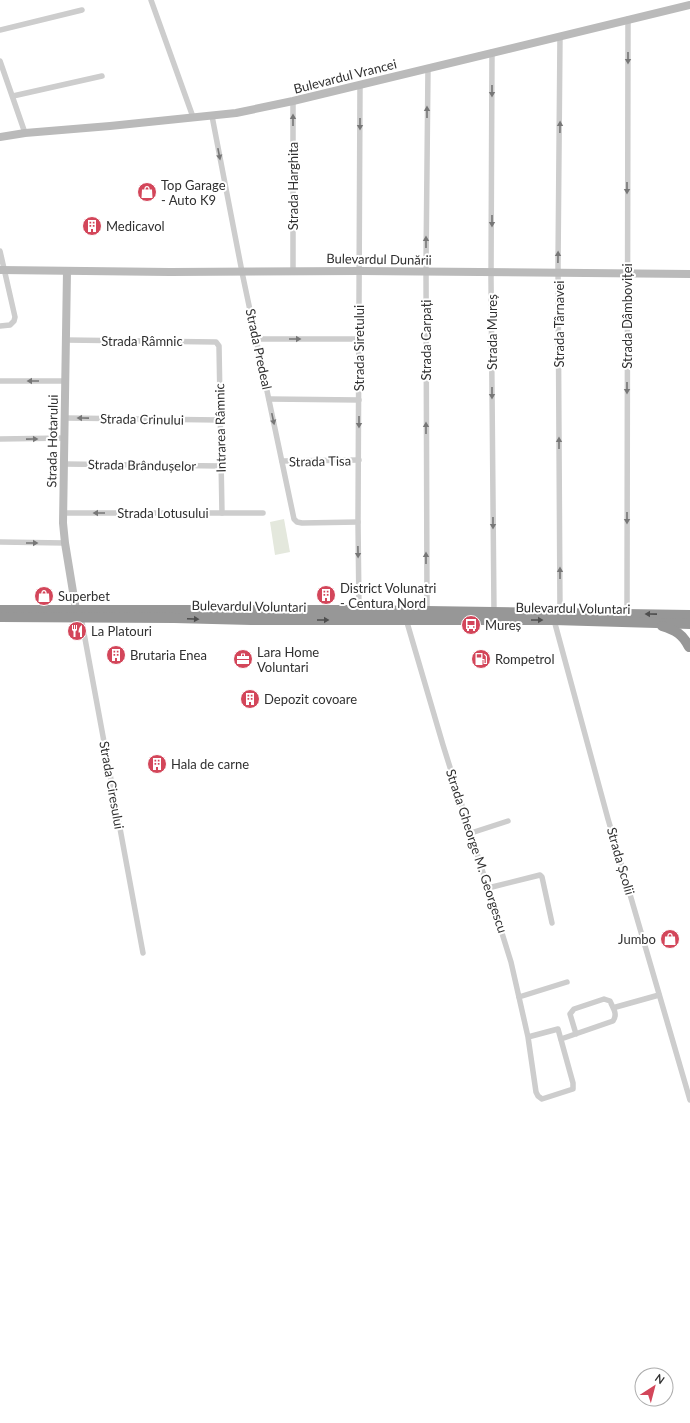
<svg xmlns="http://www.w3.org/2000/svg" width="690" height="1423" viewBox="0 0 690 1423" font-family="Lato,sans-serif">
<rect width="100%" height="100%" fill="#fff"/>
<!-- green -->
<polygon fill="#e4e8dd" points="284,519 290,552 275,555 270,522"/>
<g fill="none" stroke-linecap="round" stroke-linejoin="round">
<!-- street -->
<g stroke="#cdcdcd" stroke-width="5.5">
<polyline points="151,0 193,117"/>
<polyline points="0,30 82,10"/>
<polyline points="492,52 491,279 494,612"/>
<polyline points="0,61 25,133"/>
<polyline points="13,96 102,76"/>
<polyline points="212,116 243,277 294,519 297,522 302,523 358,522"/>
<polyline points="0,251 15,317 14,321 10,325 0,326"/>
<polyline points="293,271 293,101"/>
<polyline points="256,339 359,339"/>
<polyline points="66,340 216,342 219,346 222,513"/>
<polyline points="0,381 65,381"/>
<polyline points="269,399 359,400"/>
<polyline points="65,418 220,420"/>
<polyline points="0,439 65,438"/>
<polyline points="282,461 359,460"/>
<polyline points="64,464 221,466"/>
<polyline points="63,513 263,513"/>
<polyline points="0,542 65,543"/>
<polyline points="359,610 358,522 360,85"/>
<polyline points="427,611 426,265 428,68"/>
<polyline points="560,612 558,265 560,36"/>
<polyline points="627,613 628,19"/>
<polyline points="81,617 143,953"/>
<polyline points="406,619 443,745 511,962 528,1037 536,1092 538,1096 542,1099 573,1089 573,1083 558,1029 528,1037"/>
<polyline points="554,620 608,819 690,1100"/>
<polyline points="471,833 508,821"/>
<polyline points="488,888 540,875 542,877 552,923"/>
<polyline points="519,997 567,982"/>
<polyline points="616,1007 659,995"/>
<path d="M561,1039L613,1021C618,1014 613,1008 610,1001L604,999L574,1009L570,1014L576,1034"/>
</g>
<!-- secondary -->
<g stroke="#bababa" stroke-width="8">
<polyline points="0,137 25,133 110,126 236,113 293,101 690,5"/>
<polyline points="0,270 170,272 360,271 690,274"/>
<polyline points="67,271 63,523 65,543 76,610"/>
</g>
<!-- highway -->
<g stroke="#979797" stroke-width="10">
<polyline points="0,610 359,610 690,615"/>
<polyline points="0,617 174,618 251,620 554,620 690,624"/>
<path d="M662,626C675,630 683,634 689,647"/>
</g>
</g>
<!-- one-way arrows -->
<defs><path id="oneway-solid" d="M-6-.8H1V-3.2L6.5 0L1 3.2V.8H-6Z"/></defs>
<g fill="#777">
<use href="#oneway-solid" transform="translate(628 58) rotate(90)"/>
<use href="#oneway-solid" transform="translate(492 91) rotate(90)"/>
<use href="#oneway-solid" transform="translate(427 112) rotate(-90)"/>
<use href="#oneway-solid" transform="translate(293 120) rotate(-90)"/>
<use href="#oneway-solid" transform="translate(360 124) rotate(90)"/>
<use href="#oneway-solid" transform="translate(560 127) rotate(-89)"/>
<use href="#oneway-solid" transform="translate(219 154) rotate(79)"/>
<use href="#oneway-solid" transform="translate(627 188) rotate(90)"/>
<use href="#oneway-solid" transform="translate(492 221) rotate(90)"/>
<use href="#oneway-solid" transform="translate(426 242) rotate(-90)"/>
<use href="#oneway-solid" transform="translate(558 257) rotate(-89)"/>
<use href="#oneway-solid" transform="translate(295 339)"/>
<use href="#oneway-solid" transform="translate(33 381) rotate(-180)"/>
<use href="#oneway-solid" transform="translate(627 388) rotate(90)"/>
<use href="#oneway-solid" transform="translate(492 393) rotate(90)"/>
<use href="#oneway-solid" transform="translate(83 418) rotate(-179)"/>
<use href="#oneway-solid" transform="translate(273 419) rotate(78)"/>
<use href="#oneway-solid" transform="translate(359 422) rotate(90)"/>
<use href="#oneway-solid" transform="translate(426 428) rotate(-90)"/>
<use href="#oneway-solid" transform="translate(32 439) rotate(-1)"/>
<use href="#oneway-solid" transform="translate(559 443) rotate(-90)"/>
<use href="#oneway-solid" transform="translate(99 513) rotate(-180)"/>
<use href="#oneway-solid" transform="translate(627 518) rotate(90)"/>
<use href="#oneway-solid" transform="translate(493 523) rotate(90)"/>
<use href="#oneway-solid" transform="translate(32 543)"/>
<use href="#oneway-solid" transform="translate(358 552) rotate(89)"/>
<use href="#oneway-solid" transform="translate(426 558) rotate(-90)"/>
<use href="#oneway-solid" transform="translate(560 573) rotate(-90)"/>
</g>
<g fill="#4f4f4f">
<use href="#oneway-solid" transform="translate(651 614) rotate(-179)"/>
<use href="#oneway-solid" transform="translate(193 619) rotate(2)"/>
<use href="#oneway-solid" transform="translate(323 620)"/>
<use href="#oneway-solid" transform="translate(537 620)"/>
</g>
<!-- icons -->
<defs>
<g id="shop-disc" transform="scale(1)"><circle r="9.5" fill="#d3465a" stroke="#fff"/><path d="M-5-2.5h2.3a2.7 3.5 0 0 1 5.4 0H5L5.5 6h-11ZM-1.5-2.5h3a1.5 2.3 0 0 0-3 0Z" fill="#fff"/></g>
<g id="building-disc" transform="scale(1)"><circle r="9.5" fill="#d3465a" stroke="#fff"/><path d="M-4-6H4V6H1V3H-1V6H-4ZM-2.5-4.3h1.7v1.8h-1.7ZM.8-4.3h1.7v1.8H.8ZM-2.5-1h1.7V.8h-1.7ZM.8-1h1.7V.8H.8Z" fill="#fff"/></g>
<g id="bus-disc" transform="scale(1)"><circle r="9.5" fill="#d3465a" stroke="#fff"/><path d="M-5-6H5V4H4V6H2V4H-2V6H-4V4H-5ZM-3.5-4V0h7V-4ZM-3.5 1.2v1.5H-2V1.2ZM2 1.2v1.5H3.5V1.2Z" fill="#fff"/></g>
<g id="restaurant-disc" transform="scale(1)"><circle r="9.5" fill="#d3465a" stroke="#fff"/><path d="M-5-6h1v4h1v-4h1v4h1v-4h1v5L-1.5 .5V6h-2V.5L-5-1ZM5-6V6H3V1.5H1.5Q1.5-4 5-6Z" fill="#fff"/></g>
<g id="office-disc" transform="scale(1)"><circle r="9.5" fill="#d3465a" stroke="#fff"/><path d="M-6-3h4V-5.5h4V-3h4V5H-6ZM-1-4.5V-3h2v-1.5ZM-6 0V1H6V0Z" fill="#fff"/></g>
<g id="fuel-disc" transform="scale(1)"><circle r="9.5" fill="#d3465a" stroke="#fff"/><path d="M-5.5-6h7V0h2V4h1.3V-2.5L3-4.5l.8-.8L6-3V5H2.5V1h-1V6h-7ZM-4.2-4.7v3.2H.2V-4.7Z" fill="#fff"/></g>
</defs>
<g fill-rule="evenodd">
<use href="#shop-disc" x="147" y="192"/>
<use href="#building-disc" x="92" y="226"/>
<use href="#building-disc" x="326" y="595"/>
<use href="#shop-disc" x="44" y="596"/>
<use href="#bus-disc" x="471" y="625"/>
<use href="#restaurant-disc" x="77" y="631"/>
<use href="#building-disc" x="116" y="655"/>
<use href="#office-disc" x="243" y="659"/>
<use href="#fuel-disc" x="481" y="659"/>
<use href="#building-disc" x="250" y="699"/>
<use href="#building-disc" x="157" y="764"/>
<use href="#shop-disc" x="670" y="939"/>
</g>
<g text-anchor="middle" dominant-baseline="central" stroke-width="4" stroke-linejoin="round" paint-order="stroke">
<!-- street labels -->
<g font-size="13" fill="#303030" stroke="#fff">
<text transform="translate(345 76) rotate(-14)">Bulevardul Vrancei</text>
<text transform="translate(293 186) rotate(-90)">Strada Harghita</text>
<text transform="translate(379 259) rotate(1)">Bulevardul Dunării</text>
<text transform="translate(627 316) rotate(-90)">Strada Dâmboviței</text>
<text transform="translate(559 324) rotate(-90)">Strada Târnavei</text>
<text transform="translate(492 332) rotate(-90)">Strada Mureș</text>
<text transform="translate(426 340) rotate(-90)">Strada Carpați</text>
<text x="142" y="341">Strada Râmnic</text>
<text transform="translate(359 348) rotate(-90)">Strada Siretului</text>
<text transform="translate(259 349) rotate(78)">Strada Predeal</text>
<text transform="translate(142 419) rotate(1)">Strada Crinului</text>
<text transform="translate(220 428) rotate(-91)">Intrarea Râmnic</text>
<text transform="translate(52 441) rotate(-89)">Strada Hotarului</text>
<text transform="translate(320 461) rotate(-1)">Strada Tisa</text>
<text transform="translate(142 465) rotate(1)">Strada Brândușelor</text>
<text x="163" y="513">Strada Lotusului</text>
<text transform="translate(249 606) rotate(1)">Bulevardul Voluntari</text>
<text transform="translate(573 608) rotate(1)">Bulevardul Voluntari</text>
<text transform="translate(112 785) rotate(80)">Strada Ciresului</text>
<text transform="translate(477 851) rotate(72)">Strada Gheorge M. Georgescu</text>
<text transform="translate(621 861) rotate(74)">Strada Școlii</text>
</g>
<!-- poi labels -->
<g font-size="13" fill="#303030" stroke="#fff" text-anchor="start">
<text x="161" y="185">Top Garage<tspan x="161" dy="15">- Auto K9</tspan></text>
<text x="106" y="226">Medicavol</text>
<text x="340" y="588">District Volunatri<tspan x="340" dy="15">- Centura Nord</tspan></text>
<text x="58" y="596">Superbet</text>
<text x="485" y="625">Mureș</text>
<text x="91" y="631">La Platouri</text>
<text x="257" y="652">Lara Home<tspan x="257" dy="15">Voluntari</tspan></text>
<text x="130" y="655">Brutaria Enea</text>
<text x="495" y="659">Rompetrol</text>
<text x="264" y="699">Depozit covoare</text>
<text x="171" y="764">Hala de carne</text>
<text x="656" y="939" text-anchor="end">Jumbo</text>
</g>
</g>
<!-- north arrow -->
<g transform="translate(654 1387) rotate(36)"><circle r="19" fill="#ffffff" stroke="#acacac"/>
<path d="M0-3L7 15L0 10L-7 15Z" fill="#d3465a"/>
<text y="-6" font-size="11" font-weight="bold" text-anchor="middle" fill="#303030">N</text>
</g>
</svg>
